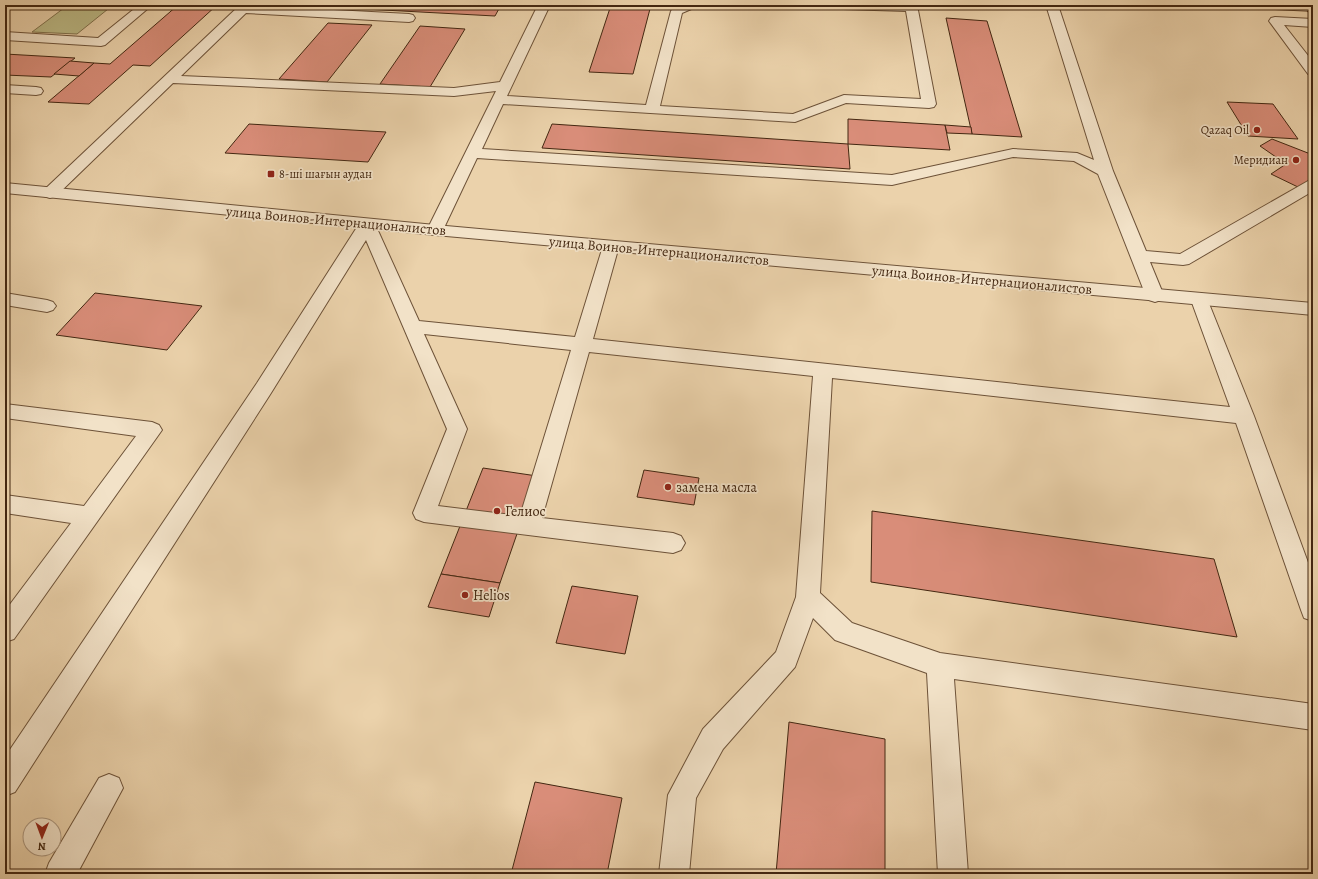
<svg xmlns="http://www.w3.org/2000/svg" width="1318" height="879" viewBox="0 0 1318 879" font-family="Alegreya,serif">
<rect width="100%" height="100%" fill="#ebd2ab"/>
<filter id="stains"><feTurbulence type="fractalNoise" baseFrequency=".005" numOctaves="4"/><feColorMatrix values="0 0 0 0 .2 0 0 0 0 .09 0 0 0 0 .02 0 0 0 .5 -.17"/></filter>
<radialGradient id="worn" r=".72"><stop offset=".6" stop-color="#630" stop-opacity="0"/><stop offset="1" stop-color="#630" stop-opacity=".3"/></radialGradient>
<!-- green -->
<polygon fill="#bcba86" stroke="#80704c" points="68,5 113,5 77,34 32,32"/>
<!-- building -->
<g fill="#d98d79" stroke="#432711">
<polygon points="178,5 217,5 150,66 133,65 89,104 48,102 94,63 110,64"/>
<polygon points="290,5 501,5 495,16"/>
<polygon points="611,5 651,5 633,74 589,72"/>
<polygon points="946,18 987,21 1022,137 972,134"/>
<polygon points="328,23 372,25 327,82 279,79"/>
<polygon points="420,26 465,29 430,87 380,84"/>
<polygon points="5,54 75,58 51,77 5,75"/>
<polygon points="70,61 94,63 79,76 54,74"/>
<polygon points="1227,102 1273,104 1298,139 1248,136"/>
<polygon points="848,119 945,125 950,150 848,144"/>
<polygon points="249,124 386,132 368,162 225,153"/>
<polygon points="552,124 848,144 850,169 542,148"/>
<polygon points="945,125 971,127 972,134 947,133"/>
<polygon points="1272,139 1313,155 1313,179 1300,188 1271,174 1286,164 1260,146"/>
<polygon points="95,293 202,306 167,350 56,335"/>
<polygon points="483,468 537,476 500,583 441,574"/>
<polygon points="644,470 699,478 694,505 637,497"/>
<polygon points="872,511 1214,559 1237,637 871,582"/>
<polygon points="441,574 500,583 489,617 428,607"/>
<polygon points="572,586 638,596 625,654 556,643"/>
<polygon points="789,722 885,739 885,874 776,874"/>
<polygon points="535,782 622,798 607,874 511,874"/>
</g>
<g fill="none" stroke-linecap="round" stroke-linejoin="round">
<!-- service casing -->
<g stroke="#6d5238" stroke-width="2">
<g id="service">
<polygon points="139,5 152,5 105,45 101,46 5,40 5,32 98,38"/>
<path d="M240,5L409,14L413,15L415,18L413,21L409,22L246,13L181,76L454,88L500,82L538,5H550L507,96L646,105L671,11C677,3 689,5 698,5L696,7L682,13L660,106L793,114L844,95L921,99L906,11L812,8L808,7L806,5H917L936,104L934,107L929,108L846,103L795,122L503,104L482,149L892,175L1013,149L1077,153L1094,160L1046,5H1058L1113,171L1146,251L1180,254L1308,181L1313,179V191L1189,264L1183,265L1150,262L1164,296L1161,300L1155,302L1149,300L1146,296L1098,174L1074,161L1013,157L892,185L477,158L443,230L441,233L435,235L429,233L427,230L496,91L454,96L173,83L56,196L50,198L44,196L42,193L44,190Z"/>
<polygon points="1248,5 1313,5 1313,11 1254,8 1250,7"/>
<polygon points="1275,17 1313,19 1313,27 1284,25 1313,62 1313,75 1308,74 1269,21 1271,18"/>
<polygon points="5,85 36,87 41,88 43,91 41,94 36,95 5,93"/>
<path d="M367,219L373,221L375,224L419,321L575,337L603,246L605,242L611,241L617,242L619,246L593,339L1230,407L1191,300L1194,296L1200,294L1206,296L1254,416L1313,576V621L1304,618L1301,610L1236,423L832,378L820,593L852,623L940,653L1313,704V730L954,679L968,874H938L927,673L835,640L813,618L795,667L723,749L696,798L689,874H659L668,795L703,729L776,652L796,597L813,376L589,352L542,518L673,533L681,536L685,543L681,550L673,553L424,522L416,519L413,513L447,429L366,240L271,393L15,792L5,796V757L257,383L359,224L361,221ZM424,334L571,350L520,516L438,506L467,429Z"/>
<polygon points="5,293 47,300 53,302 56,306 53,310 47,312 5,305"/>
<polygon points="5,404 152,422 159,425 162,430 14,639 5,642 5,611 71,523 5,513 5,495 84,506 136,436 5,418"/>
<polygon points="109,774 119,778 123,788 77,874 45,874 49,863 99,778"/>
</g>
</g>
<!-- tertiary casing -->
<g stroke="#6d5238" stroke-width="2">
<polygon id="tertiary" points="5,183 435,225 1313,303 1313,315 435,235 5,193"/>
</g>
<!-- secondary casing -->
<g stroke="#432711" stroke-width="2">
<polygon id="secondary" points="1303,5 1313,5 1313,13 1309,12"/>
</g>
<!-- service -->
<use href="#service" fill="#f2e2c8" fill-rule="evenodd"/>
<!-- tertiary -->
<use href="#tertiary" fill="#f2e2c8" fill-rule="evenodd"/>
<!-- secondary -->
<use href="#secondary" fill="#f2e2c8" fill-rule="evenodd"/>
</g>
<!-- markers -->
<g fill="#8f2418" stroke="#f2e2c8" stroke-width="1.5">
<circle cx="1257" cy="130" r="4"/>
<circle cx="1296" cy="160" r="4"/>
<rect x="267" y="170" width="8" height="8" rx="2"/>
<circle cx="668" cy="487" r="4"/>
<circle cx="497" cy="511" r="4"/>
<circle cx="465" cy="595" r="4"/>
</g>
<g text-anchor="middle" dominant-baseline="central" stroke-width="3.5" stroke-linejoin="round" paint-order="stroke">
<!-- far-poi labels -->
<g font-size="12" fill="#432711" stroke="#f2e2c8" text-anchor="end">
<text x="1249" y="130">Qazaq Oil</text>
<text x="1288" y="160">Меридиан</text>
<text x="279" y="174" text-anchor="start">8-ші шағын аудан</text>
</g>
<!-- street labels -->
<g font-size="14" fill="#432711" stroke="#f2e2c8">
<text transform="translate(336 221) rotate(5)">улица Воинов-Интернационалистов</text>
<text transform="translate(659 251) rotate(5)">улица Воинов-Интернационалистов</text>
<text transform="translate(982 280) rotate(5)">улица Воинов-Интернационалистов</text>
</g>
<!-- poi labels -->
<g font-size="14" fill="#432711" stroke="#f2e2c8" text-anchor="start">
<text x="676" y="487">замена масла</text>
<text x="505" y="511">Гелиос</text>
<text x="473" y="595">Helios</text>
</g>
</g>
<!-- margin -->
<rect width="1318" height="879" fill="none" stroke="#ebd2ab" stroke-width="20"/>
<rect x="6" y="6" width="1306" height="867" fill="none" stroke="#432711" stroke-width="2"/>
<rect x="10" y="10" width="1298" height="859" fill="none" stroke="#432711"/>
<!-- north arrow -->
<g transform="translate(42 837) rotate(181)"><circle r="19" fill="#f2e2c8" stroke="#ac977f"/>
<path d="M0-3L7 15L0 10L-7 15Z" fill="#8f2418"/>
<text y="-6" font-size="11" font-weight="bold" text-anchor="middle" fill="#432711">N</text>
</g>
<rect width="100%" height="100%" filter="url(#stains)"/>
<rect width="100%" height="100%" fill="url(#worn)"/>
</svg>
